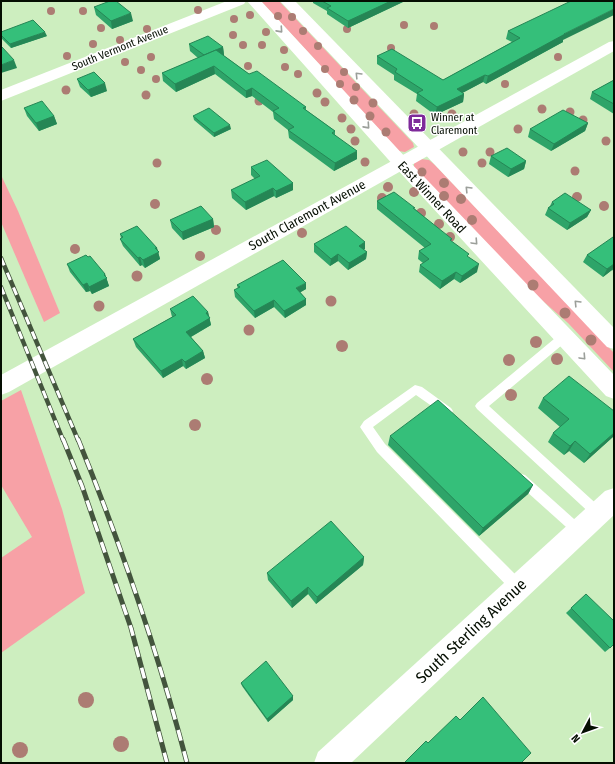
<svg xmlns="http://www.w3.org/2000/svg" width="615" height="764" viewBox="0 0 615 764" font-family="'Fira Sans Condensed',sans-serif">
<rect width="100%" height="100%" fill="#cdeebf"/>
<!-- green -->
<g fill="#f7a1a6">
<polygon points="261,1 279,1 413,143 414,147 405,152 399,151"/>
<polygon points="421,159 429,160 435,165 614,353 614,372 568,323 513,275 414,168 414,163"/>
<polygon points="1,175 18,211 60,313 44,322 1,222"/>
<polygon points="21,390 62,509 85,593 1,653 1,558 32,537 1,485 1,401"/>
</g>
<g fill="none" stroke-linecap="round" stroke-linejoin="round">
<!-- lane -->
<g fill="#fff" fill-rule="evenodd">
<polygon points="564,333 568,334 569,337 568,340 489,406 602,509 604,513 602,517 598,519 594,517 477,409 475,406 477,403 560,334"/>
<polygon points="415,385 422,387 451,408 453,411 451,414 447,416 443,414 416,395 373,427 385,444 523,582 525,587 523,592 518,594 513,592 377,452 362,430 360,427 364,421"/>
<polygon points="521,474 525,475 583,527 585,531 583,535 579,537 575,535 517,483 515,479 517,475"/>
</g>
<!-- street -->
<g fill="#fff" fill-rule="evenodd">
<polygon points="227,1 246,1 244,4 1,101 1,90"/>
<polygon points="614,41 614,51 9,392 1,395 1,375 609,42"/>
</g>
<!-- secondary -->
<g fill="#fff" fill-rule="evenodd">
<polygon points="247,1 261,1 407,159 614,375 614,399 606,396 395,167"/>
<polygon points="280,1 295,1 614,328 614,349 607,347"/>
<polygon points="614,488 614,515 351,763 314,763 318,752 605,491"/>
</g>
<!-- rail-far1 casing -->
<g stroke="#43543d" stroke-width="4.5">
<g id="rail-far1">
<polyline points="1,258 78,440"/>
<polyline points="1,287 63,440"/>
</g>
</g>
<!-- rail casing -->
<g stroke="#43543d" stroke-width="5">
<g id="rail">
<polyline points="63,439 82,486 131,628 167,763"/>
<path d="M78,439C121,545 158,652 187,763"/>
</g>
</g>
<!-- rail-far1 -->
<use href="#rail-far1" stroke="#fff" stroke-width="3" stroke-dasharray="8" stroke-linecap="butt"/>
<!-- rail -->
<use href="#rail" stroke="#fff" stroke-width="3.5" stroke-dasharray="11" stroke-linecap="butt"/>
</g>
<!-- trees -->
<g fill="#ac7c73">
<circle cx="198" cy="10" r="4"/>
<circle cx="51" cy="11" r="4"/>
<circle cx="83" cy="11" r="4"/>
<circle cx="250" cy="15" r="4"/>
<circle cx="278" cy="16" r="4"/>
<circle cx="292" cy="17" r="4"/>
<circle cx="234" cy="19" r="4"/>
<circle cx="404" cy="25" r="4"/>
<circle cx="434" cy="26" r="4"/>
<circle cx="101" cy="28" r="4"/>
<circle cx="147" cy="29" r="4"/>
<circle cx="347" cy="29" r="4"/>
<circle cx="303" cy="31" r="4"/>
<circle cx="266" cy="32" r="4"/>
<circle cx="233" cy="35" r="4"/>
<circle cx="120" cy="40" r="4"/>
<circle cx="93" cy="44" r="4"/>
<circle cx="243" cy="45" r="4"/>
<circle cx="262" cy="45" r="4"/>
<circle cx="318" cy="46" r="4"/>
<circle cx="391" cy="48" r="4"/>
<circle cx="284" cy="50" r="4"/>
<circle cx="67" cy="56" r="4"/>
<circle cx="151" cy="57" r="4"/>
<circle cx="558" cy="57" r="4"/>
<circle cx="125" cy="62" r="4"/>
<circle cx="248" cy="66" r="4"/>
<circle cx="285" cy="67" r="4"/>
<circle cx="325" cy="69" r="4"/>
<circle cx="141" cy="70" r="4"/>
<circle cx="344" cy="72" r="4"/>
<circle cx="298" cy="74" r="4"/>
<circle cx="156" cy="79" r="4"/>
<circle cx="340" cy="84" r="4"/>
<circle cx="505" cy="84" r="4"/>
<circle cx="356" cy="87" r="4"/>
<circle cx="66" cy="90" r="4.5"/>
<circle cx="317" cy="93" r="4.5"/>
<circle cx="146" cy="95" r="4.5"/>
<circle cx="354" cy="100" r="4.5"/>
<circle cx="259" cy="101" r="4.5"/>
<circle cx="325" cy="102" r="4.5"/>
<circle cx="373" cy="103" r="4.5"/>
<circle cx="542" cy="109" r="4.5"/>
<circle cx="570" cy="112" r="4.5"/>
<circle cx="414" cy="114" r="4.5"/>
<circle cx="452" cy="114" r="4.5"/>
<circle cx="370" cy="116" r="4.5"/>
<circle cx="342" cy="118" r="4.5"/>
<circle cx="583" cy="120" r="4.5"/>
<circle cx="351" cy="129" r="4.5"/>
<circle cx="518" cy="129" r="4.5"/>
<circle cx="386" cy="132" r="4.5"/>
<circle cx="355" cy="141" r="4.5"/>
<circle cx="606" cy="141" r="4.5"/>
<circle cx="463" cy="152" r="4.5"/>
<circle cx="490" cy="152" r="4.5"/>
<circle cx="365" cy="162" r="4.5"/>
<circle cx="157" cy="163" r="4.5"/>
<circle cx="482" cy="163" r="4.5"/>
<circle cx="575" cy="171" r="4.5"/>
<circle cx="422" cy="172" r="4.5"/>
<circle cx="444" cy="183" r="5"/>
<circle cx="388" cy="187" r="5"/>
<circle cx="414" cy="192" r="5"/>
<circle cx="444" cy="196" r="5"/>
<circle cx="577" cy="197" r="5"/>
<circle cx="382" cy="198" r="5"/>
<circle cx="461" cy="199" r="5"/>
<circle cx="155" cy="204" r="5"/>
<circle cx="604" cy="206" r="5"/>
<circle cx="421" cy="213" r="5"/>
<circle cx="472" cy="220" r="5"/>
<circle cx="439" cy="224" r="5"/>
<circle cx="216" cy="230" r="5"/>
<circle cx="302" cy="233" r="5"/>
<circle cx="450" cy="237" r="5"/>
<circle cx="75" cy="249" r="5"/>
<circle cx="200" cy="256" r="5"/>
<circle cx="137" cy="276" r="5.5"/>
<circle cx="533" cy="285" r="5.5"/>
<circle cx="331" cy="301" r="5.5"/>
<circle cx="99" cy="306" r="5.5"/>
<circle cx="565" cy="313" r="5.5"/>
<circle cx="249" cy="330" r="5.5"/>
<circle cx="591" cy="340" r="5.5"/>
<circle cx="536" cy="342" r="6"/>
<circle cx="342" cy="346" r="6"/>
<circle cx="557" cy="359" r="6"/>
<circle cx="509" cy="360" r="6"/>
<circle cx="207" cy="379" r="6"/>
<circle cx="511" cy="395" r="6"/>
<circle cx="195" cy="425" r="6"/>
<circle cx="86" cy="700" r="8"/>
<circle cx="121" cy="744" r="8"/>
<circle cx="20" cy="750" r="8"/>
</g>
<!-- wall -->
<g fill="#2ea469">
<polygon points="313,1 405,1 348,28 327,14 327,11 313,3"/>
<polygon points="94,7 133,21 112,29 96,15"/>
<polygon points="508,31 563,40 563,42 486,84 483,82 462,93 464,94 463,102 435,115 416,101 417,94 394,80 394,75 377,64 377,56 443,80 512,42 506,39"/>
<polygon points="1,32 47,36 11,48 1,38"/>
<polygon points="189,44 223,47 224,55 223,55 249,74 306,107 306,110 335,131 335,135 357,159 334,171 289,138 288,130 274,119 273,112 252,96 246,98 215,74 176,92 163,81 162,73 198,58 190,51"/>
<polygon points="77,79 107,91 91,97 80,87"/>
<polygon points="614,80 614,114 590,99 592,92"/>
<polygon points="24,108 54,116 57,124 39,131 27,116"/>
<polygon points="193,116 231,129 214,137 194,120"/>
<polygon points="588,123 585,131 551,151 528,137 530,129"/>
<polygon points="491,156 526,161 524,169 508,177 489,164"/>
<polygon points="251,167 293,183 293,190 276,198 274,196 246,210 232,198 231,190 255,179 251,175"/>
<polygon points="377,201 415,209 468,257 477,272 460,283 454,279 440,289 419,272 420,265 423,263 418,259 419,251 425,248 377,209"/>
<polygon points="552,202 591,210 587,217 567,230 545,215 548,208 550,206"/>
<polygon points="213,219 214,227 183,240 172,228 170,220"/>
<polygon points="120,234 157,248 160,259 145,268 142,265 140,266 123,246 120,239 121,238"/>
<polygon points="614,238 614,271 612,270 603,277 583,262 587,255"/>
<polygon points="365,242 364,250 367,252 366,259 348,270 338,261 330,266 314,252 314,244"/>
<polygon points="67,264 105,274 109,286 92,294 90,291 86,292 70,272"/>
<polygon points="237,285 306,289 300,292 306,299 306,305 285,318 274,307 255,318 235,297 234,290 238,289"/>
<polygon points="170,309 208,312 211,325 191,337 203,351 205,358 186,369 183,366 163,378 136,347 133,339 172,317"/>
<polygon points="543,398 614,436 584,463 569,451 564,455 548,442 553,433 560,427 538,408"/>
<polygon points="390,436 533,485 528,494 479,536 388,445"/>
<polygon points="364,557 363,565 316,604 308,594 292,608 268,580 267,573"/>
<polygon points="586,594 610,648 605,652 566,613"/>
<polygon points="241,683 293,696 293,700 268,722 242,686"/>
</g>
<!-- shaded-wall -->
<g fill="#258655">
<polygon points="391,1 405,1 348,28 348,21"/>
<polygon points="614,9 614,15 563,40 563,42 486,84 488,76 564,34"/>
<polygon points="131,13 133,21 112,29 111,21"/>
<polygon points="45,32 47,36 11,48 10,44"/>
<polygon points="223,47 224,55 205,63 204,55"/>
<polygon points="14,60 17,68 1,73 1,65"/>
<polygon points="214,66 215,74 176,92 175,84"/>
<polygon points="485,75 483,82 455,97 457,89"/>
<polygon points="105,83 107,91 91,97 88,90"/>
<polygon points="252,88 252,96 246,98 246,91"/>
<polygon points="464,94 463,102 435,115 437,107"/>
<polygon points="54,116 57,124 39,131 36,123"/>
<polygon points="588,123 585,131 551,151 554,144"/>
<polygon points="230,125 231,129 214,137 214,133"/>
<polygon points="357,151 357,159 334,171 335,163"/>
<polygon points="526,161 524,169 508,177 511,169"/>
<polygon points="293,183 293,190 276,198 276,191"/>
<polygon points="273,188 274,196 246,210 245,202"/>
<polygon points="591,210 587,217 567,230 570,223"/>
<polygon points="213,219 214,227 183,240 182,232"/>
<polygon points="365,242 365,249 358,253 359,246"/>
<polygon points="155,248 157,248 160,259 145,268 143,260"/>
<polygon points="367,252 366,259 348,270 349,263"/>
<polygon points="338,254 338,261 330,266 331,259"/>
<polygon points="140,257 142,265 140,266 138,258"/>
<polygon points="479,264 477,272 460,283 462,276"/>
<polygon points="614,264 614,266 612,270 603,277 607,269"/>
<polygon points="456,272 454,279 440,289 442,281"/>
<polygon points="105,274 109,286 92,294 89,287"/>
<polygon points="87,283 90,291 86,292 83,285"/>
<polygon points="306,283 306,289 296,295 296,288"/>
<polygon points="306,299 306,305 285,318 284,311"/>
<polygon points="274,300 274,307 255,318 254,311"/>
<polygon points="208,312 211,325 187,339 186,332 206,313"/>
<polygon points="203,351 205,358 186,369 185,362"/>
<polygon points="182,359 183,366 163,378 161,371"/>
<polygon points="614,433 614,436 584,463 590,454"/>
<polygon points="575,441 569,451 564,455 570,446"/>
<polygon points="533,485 528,494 479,536 483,528"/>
<polygon points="364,557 363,565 316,604 317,597"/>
<polygon points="308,587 308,594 292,608 291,601"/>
<polygon points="293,696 293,700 268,722 267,719"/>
</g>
<!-- building -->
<g fill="#35bf7a" stroke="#258655">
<polygon points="110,1 116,1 131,13 111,21 94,7"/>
<polygon points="322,1 391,1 348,21 327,8 331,6"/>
<polygon points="571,1 614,1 614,9 564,34 565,34 488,76 485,75 457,89 464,94 437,107 417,93 423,90 395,72 397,69 377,56 392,49 443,80 520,38 508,31"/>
<polygon points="33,20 45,32 10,44 1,35 1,32"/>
<polygon points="208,36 223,47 204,55 189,44"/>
<polygon points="1,47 2,47 14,60 1,65"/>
<polygon points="216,50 249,74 257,71 306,107 303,108 335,131 332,133 357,151 335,163 288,130 294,127 273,111 279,108 252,88 246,91 214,66 175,84 162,73"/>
<polygon points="94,72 105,83 88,90 77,79"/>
<polygon points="614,80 614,104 592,92"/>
<polygon points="42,101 54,116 36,123 24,108"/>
<polygon points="209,108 230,125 214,133 193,116"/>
<polygon points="563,110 588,123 554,144 530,129"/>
<polygon points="507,148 526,161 511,169 491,156"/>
<polygon points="267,160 293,183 276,191 273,188 245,202 231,190 260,176 251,167"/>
<polygon points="394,192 415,208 413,208 452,239 450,240 469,254 467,256 479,264 462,276 456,272 442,281 420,265 429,259 419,251 431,244 377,201"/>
<polygon points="565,193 591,210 570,223 548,208 554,204 552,202"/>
<polygon points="201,206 213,219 182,232 170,220"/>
<polygon points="137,226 157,248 155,248 159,252 143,260 140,257 138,258 120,239 123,237 120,234"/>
<polygon points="346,226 365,242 359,246 367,252 349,263 338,254 331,259 314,244"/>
<polygon points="613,237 614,238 614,264 607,269 587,255"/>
<polygon points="86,255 88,257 90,256 105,274 104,275 107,278 89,287 87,283 83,285 67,264"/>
<polygon points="283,260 306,283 296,288 306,299 284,311 274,300 254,311 234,290 240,287 237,285"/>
<polygon points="193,296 208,312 206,313 210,318 186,332 203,351 185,362 182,359 161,371 133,339 176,315 170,309"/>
<polygon points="569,376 614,411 614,433 590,454 575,441 570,446 553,433 569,419 543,398"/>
<polygon points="438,400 533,485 483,528 390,436"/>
<polygon points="331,521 364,557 317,597 308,587 291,601 267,573"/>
<polygon points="586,594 614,621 614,644 610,648 571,608"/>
<polygon points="266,661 293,696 267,719 241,683"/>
<polygon points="483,697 531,753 521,763 404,763 426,741 428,743 456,716 460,720"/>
</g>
<!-- one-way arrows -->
<defs><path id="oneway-chevron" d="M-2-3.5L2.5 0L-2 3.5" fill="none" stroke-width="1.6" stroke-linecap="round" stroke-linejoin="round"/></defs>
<g stroke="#9b9f9a">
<use href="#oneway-chevron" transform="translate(280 30) rotate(48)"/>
<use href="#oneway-chevron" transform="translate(358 75) rotate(-134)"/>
<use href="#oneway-chevron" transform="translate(367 126) rotate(48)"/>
<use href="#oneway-chevron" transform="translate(468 189) rotate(-134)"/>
<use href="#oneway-chevron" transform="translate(475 242) rotate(47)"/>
<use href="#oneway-chevron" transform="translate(577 303) rotate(-134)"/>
<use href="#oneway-chevron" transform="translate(583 357) rotate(47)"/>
</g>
<!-- icons -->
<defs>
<g id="bus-square" transform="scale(1)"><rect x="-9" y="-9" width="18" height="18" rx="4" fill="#7e2a9a" stroke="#fff"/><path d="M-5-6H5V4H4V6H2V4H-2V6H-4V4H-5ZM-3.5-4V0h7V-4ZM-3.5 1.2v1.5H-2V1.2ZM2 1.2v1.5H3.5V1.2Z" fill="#fff"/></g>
</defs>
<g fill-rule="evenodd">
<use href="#bus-square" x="417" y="123"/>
</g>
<g text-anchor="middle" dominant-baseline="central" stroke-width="3" stroke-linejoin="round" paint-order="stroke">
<!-- far-street labels -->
<g font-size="11" fill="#050e02" stroke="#fff">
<text transform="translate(120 48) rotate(-22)">South Vermont Avenue</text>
</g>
<!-- far-poi labels -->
<g font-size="11" fill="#050e02" stroke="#fff" text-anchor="start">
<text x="431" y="117">Winner at<tspan x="431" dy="13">Claremont</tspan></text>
</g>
<!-- street labels -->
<g font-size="13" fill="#050e02" stroke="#fff">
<text transform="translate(432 197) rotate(47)">East Winner Road</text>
<text transform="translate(307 215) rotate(-29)">South Claremont Avenue</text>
</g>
<!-- near-street labels -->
<g font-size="16" fill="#050e02" stroke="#fff">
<text transform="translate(471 631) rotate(-43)">South Sterling Avenue</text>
</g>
</g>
<!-- border -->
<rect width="615" height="764" fill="none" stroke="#050e02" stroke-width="4"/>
<!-- north arrow -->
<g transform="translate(583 732) rotate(229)" stroke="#ffffff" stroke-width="3" paint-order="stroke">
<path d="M0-3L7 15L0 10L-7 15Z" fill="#050e02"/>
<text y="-6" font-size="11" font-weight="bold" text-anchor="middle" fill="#050e02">N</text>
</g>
</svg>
